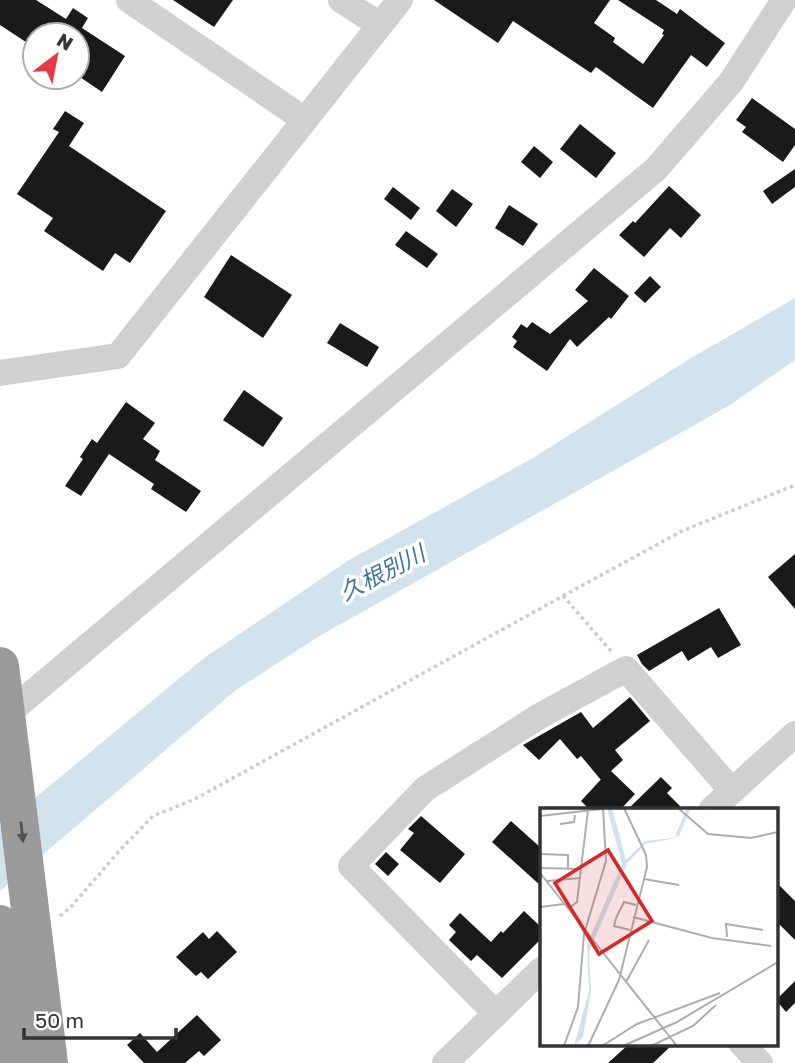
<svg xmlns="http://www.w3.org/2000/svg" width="795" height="1063" viewBox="0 0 795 1063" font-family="'Golos Text','Noto Sans JP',sans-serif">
<rect width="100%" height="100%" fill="#fff"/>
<!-- water -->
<polygon fill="#cfe2ee" points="795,298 795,360 730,405 321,635 236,690 0,891 0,827 204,658 349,560 533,458 691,358"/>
<!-- building -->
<g fill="#1a1a1a">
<polygon points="0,0 36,0 66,19 73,8 88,18 82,28 125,56 102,92 77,75 77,35 35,35 35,48 0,25"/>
<polygon points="173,0 233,0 214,27"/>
<polygon points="434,0 610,0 594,23 615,38 613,42 643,64 664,35 662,34 664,30 618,0 656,0 677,14 680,9 725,43 707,67 691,55 653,108 596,67 591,73 513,21 498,43"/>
<polygon points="752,98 795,129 795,145 783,162 742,132 746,127 736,120"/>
<polygon points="65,111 84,123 69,146 166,211 130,263 115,253 103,271 44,231 53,218 17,194 59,132 53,129"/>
<polygon points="580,124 616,153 596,178 560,149"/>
<polygon points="534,146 553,162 540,178 521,162"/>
<polygon points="795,169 795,187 772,204 763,191"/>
<polygon points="669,186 701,215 681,238 670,228 644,257 619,235 633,221 635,223"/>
<polygon points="393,187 420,208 411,220 384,199"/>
<polygon points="452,189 473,204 456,227 436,211"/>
<polygon points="509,205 538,224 523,246 495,228"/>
<polygon points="406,231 438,254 427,268 395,245"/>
<polygon points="231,255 292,295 263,338 204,297"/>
<polygon points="594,268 629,296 611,319 609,317 577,347 570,339 547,371 513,347 517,341 512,337 521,324 527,328 532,322 550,334 588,301 575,290"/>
<polygon points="650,276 661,287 645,303 634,293"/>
<polygon points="340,323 379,347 367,367 327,343"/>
<polygon points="244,390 283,418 263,447 223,420"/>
<polygon points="126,402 155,423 143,439 160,451 155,460 201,491 186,512 151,489 154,484 109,454 81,496 65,486 83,459 80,457 92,439 97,443"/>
<polygon points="795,554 795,609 768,577"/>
<polygon points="719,608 741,645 718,658 711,647 688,661 682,651 649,671 642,664 637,655"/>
<polygon points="630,697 650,721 615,750 623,760 611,771 635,794 621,809 589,809 581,801 605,775 601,780 581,756 577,759 560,739 539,760 523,745 581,712 593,728"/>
<polygon points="661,777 672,788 667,793 683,809 628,809"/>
<polygon points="421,816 465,854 440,883 400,850 414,833 408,829"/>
<polygon points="511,821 541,848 541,886 492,842"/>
<polygon points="386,852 399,864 388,876 375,864"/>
<polygon points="776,882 795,901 795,940 776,921"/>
<polygon points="524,911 541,927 541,939 502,978 477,955 471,961 449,940 456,932 449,925 460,913 491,942 501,931 503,933"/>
<polygon points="217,931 237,952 208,979 201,972 196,976 176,957 203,932 209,939"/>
<polygon points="795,981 795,1003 786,1012 776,1000"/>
<polygon points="197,1015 221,1040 204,1056 199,1051 185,1063 144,1063 127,1045 140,1033 157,1052"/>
<polygon points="629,1044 673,1044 653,1063 608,1063"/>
</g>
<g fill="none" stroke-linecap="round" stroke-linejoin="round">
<!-- path -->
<g stroke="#cdcdcd" stroke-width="3.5" stroke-dasharray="3.5 3.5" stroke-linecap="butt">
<polyline points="563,596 682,531 795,485"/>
<polyline points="60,916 70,908 121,849 153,816 195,799 563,596 611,651"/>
</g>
<!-- minor -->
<g stroke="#d0d0d0" stroke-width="26">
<polyline points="129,0 305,120"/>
<polyline points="341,0 380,25"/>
<polyline points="0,373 118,356 400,0"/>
<polyline points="0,720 656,169 731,82 784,0"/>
<polyline points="712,809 795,734"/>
<polyline points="496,1014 351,866 425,789 538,717 626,669 732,791"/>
<polyline points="742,1044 760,1063"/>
<polyline points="445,1063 541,970"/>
</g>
<!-- highway -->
<g stroke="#9a9a9a" stroke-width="38">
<polyline points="0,666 49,1063"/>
<polyline points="0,924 17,1063"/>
</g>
</g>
<!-- one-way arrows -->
<defs><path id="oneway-solid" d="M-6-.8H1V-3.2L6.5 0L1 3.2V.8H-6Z" transform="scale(1.75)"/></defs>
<use fill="#525252" href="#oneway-solid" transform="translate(22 832) rotate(84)"/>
<g text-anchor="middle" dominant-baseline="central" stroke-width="7" stroke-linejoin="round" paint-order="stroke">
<!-- water labels -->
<g font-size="23" font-style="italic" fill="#3f7597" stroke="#fff">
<text transform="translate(382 572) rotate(-27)">久根別川</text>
</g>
</g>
<!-- overview -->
<g transform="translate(540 808)">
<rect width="238" height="238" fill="#fff"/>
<path d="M67,0H72L86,52L105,33L140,29L106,36L88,54L49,144L51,183L43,229L34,238L49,183L47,136L82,56Z" fill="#cfe2ee"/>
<path fill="none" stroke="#cfe2ee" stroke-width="3.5" d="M137,28L149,0"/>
<path fill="none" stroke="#adadad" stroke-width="2" d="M138,0L168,26L211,30L238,24M0,8L62,1M20,16L34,14L35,7M0,46L28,47V61M0,60L41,61M0,65L137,238M104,71L139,77M7,73L40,70M0,99L24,96M28,101L37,94L48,2M93,109L172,130L231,138M90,122L74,118L76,110L84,94L96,97M187,129L186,116L223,122M86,174L109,132M24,238L38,199L44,126L66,53L63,0M48,238L79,172L107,59L106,47L84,0M62,238L97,216L180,185M83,238L137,214L238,154M111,238L153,218L176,197"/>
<path fill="#d62828" fill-opacity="0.15" stroke="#d62828" stroke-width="3.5" d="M68,42L112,113L59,146L15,75Z"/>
<rect width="238" height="238" fill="none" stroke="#333" stroke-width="3.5"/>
</g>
<!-- north arrow -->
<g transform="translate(56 56) rotate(32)"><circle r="33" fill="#ffffff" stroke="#adadad" stroke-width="2"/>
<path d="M0-5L12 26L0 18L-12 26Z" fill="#e63946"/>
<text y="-10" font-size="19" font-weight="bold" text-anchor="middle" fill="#333333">N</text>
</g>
<!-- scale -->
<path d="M24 1028v10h152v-10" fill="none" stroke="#333333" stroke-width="3.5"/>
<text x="35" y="1028" font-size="21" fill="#333333" stroke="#ffffff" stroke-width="5" paint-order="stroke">50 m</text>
</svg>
